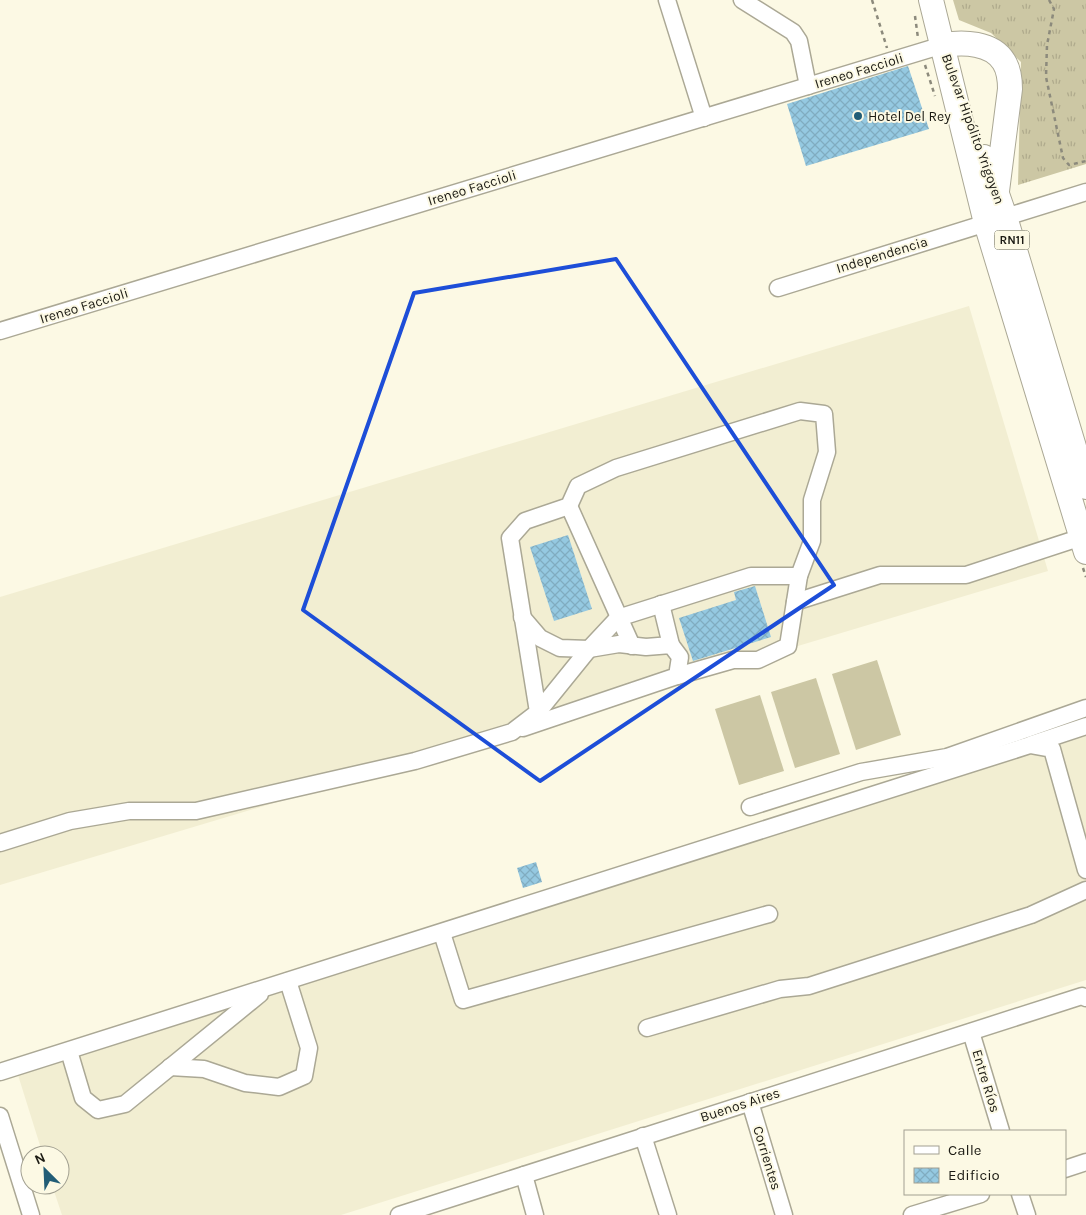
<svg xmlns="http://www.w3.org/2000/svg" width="1086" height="1215" viewBox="0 0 1086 1215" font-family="Karla,sans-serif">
<defs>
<pattern id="grass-tufts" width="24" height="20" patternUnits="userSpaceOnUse" patternTransform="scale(1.25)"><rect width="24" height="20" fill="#ccc7a4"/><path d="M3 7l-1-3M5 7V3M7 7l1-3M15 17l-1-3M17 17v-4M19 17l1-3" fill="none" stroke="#afaa8c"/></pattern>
<pattern id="building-cross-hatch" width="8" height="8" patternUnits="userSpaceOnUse" patternTransform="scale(1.25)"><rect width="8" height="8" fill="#95c9e1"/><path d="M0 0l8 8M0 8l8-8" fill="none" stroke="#80acc0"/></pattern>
</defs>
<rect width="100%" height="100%" fill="#fcf9e4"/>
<!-- built -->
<g fill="#f2eed2">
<polygon points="969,306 1048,571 0,885 0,597"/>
<polygon points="1086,720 1086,980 341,1215 62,1215 52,1185 60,1185 60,1155 43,1155 13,1059"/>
</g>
<!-- grass -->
<polygon fill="url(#grass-tufts)" points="953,0 1086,0 1086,164 1018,185 1021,62 991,33 959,20"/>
<!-- pitch -->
<g fill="#ccc7a4">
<polygon points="877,660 901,735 856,750 832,674"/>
<polygon points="816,678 840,754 795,768 771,692"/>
<polygon points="760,695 784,771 739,785 715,709"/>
</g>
<!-- building -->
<g fill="url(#building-cross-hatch)">
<polygon points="908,66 929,129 806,166 787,104"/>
<polygon points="568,535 592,609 554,621 530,547"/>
<polygon points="755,586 771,637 693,661 679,618 736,600 734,592"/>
<polygon points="536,862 542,882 523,888 517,868"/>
</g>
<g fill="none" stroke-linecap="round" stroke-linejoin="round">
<!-- minor casing -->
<g stroke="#aba895" stroke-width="19">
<g id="minor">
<polyline points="667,0 704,118"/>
<polyline points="742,0 793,32 799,41 808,86"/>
<polyline points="778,288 1086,192"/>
<polyline points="0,331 943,45"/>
<polyline points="569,506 632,646"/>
<polyline points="795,602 880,575 966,575 1082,537"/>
<polyline points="661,604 671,645"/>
<polyline points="522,617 540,638 560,648 589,649 619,644 646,647 671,645 680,657 677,676 523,728"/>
<polyline points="677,676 733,660 758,660 788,646 799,576"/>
<polyline points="1032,744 1086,726"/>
<polyline points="750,807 861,772 947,757 1086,708"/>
<polyline points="0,843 70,821 129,811 196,811 415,761 512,732 538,712 589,649 618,618 751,576 799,576 812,541 812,500 827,452 824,414 800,411 616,468 578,486 569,506 525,521 510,538 538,712"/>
<polyline points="442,933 463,1000 769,914"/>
<polyline points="647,1028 780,989 809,986 1031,915 1086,890"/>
<polyline points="971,1032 1001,1131"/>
<polyline points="69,1051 83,1098 98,1110 125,1104 260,994"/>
<polyline points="170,1067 204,1069 245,1083 279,1087 304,1076 309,1048 288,981"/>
<polyline points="0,1072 1030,745 1052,749 1086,870"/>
<polyline points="750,1102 784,1215"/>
<polyline points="0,1116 31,1215"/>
<polyline points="643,1136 668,1215"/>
<polyline points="1065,1169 1086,1162"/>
<polyline points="524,1175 535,1215"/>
<polyline points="1020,1194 1027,1215"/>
<polyline points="399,1215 1082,996 1086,998"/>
<polyline points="912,1215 981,1194"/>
</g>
</g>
<!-- highway casing -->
<g stroke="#aba895" stroke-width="26">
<g id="highway">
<polyline points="931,0 986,223 1086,552"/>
<path d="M943,45C963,42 992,42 1004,62C1009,70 1010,80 1010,89L997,191"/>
<polyline points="984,157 1005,217 1086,487"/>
</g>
</g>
<!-- path -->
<g stroke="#8c8a7c" stroke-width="2.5" stroke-dasharray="4 4" stroke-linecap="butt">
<polyline points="872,0 887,48"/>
<polyline points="1049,0 1054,9 1047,45 1046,77 1063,158 1069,165 1086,161"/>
<polyline points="915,16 918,38"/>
<polyline points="925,65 935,96"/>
<polyline points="1083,568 1086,577"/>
</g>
<!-- minor -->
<use href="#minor" stroke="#fff" stroke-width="16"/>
<!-- highway -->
<use href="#highway" stroke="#fff" stroke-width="24"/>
</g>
<!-- marked area -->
<path fill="none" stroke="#1d4ed8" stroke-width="4" stroke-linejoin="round" d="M616,259L834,585L540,781L303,610L414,293Z"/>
<!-- markers -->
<circle fill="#225d76" stroke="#fcf9e4" stroke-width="2" cx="858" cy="116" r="5"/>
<g text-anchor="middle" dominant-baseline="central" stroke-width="4" stroke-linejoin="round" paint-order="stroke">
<!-- shield labels -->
<rect fill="#fcf9e4" stroke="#5f5e52" stroke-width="1" x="994.5" y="230.5" width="35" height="19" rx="4"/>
<g font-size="12" font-weight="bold" fill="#1c1b14">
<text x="1012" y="240">RN11</text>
</g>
<!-- street labels -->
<g font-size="14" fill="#1c1b14" stroke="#fcf9e4">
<text transform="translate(859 71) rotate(-17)">Ireneo Faccioli</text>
<text transform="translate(973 129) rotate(70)">Bulevar Hipólito Yrigoyen</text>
<text transform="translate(472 188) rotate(-17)">Ireneo Faccioli</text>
<text transform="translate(882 255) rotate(-17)">Independencia</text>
<text transform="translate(84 306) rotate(-17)">Ireneo Faccioli</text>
<text transform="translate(986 1081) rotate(73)">Entre Ríos</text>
<text transform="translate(740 1105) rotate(-18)">Buenos Aires</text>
<text transform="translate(767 1158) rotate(73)">Corrientes</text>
</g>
<!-- poi labels -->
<g font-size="14" fill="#1c1b14" stroke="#fcf9e4" text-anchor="start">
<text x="868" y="116">Hotel Del Rey</text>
</g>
</g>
<!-- legend -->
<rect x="904" y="1130" width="162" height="65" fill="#fcf9e4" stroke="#a2a091"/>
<rect x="914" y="1146" width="25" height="8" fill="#ffffff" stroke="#a2a091"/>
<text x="948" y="1155" font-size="15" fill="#1c1b14">Calle</text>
<rect x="914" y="1168" width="25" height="15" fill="url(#building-cross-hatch)" stroke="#a2a091"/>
<text x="948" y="1180" font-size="15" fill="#1c1b14">Edificio</text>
<!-- north arrow -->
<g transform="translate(45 1170) rotate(336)"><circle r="24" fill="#fcf9e4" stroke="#a2a091"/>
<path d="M0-4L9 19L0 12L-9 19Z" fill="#225d76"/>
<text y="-8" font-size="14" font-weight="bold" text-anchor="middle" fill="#1c1b14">N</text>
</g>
</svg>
